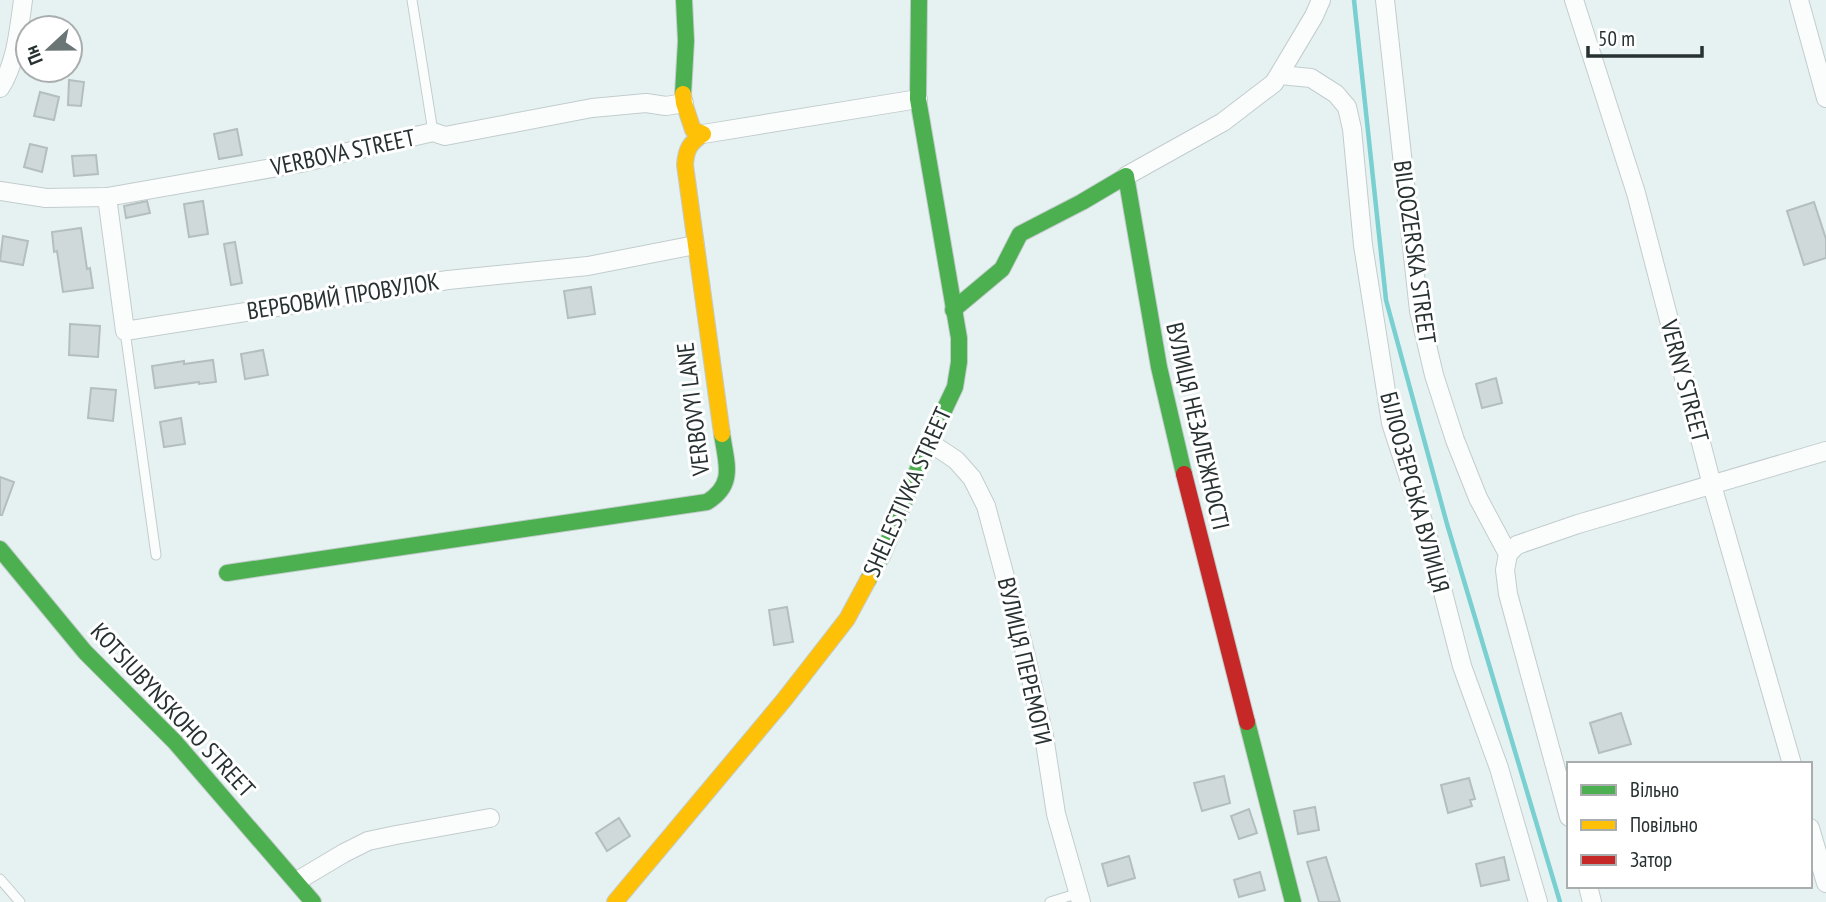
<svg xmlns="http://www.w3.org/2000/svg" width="1826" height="902" viewBox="0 0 1826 902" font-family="'PT Sans Narrow',sans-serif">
<rect width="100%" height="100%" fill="#e6f2f2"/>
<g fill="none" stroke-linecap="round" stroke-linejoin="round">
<!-- stream -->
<polyline stroke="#7acfd0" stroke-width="4.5" points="1354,0 1386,300 1447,524 1560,902"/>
</g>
<!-- building -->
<g fill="#d0d9d9" stroke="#b4bebe" stroke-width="2">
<polygon points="69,80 84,82 81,106 68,105"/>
<polygon points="40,92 59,97 54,120 34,116"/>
<polygon points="237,129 242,155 219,159 214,134"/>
<polygon points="30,144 47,148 42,172 24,167"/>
<polygon points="96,155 98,174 74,176 72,156"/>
<polygon points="147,201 150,213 126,218 124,206"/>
<polygon points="203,201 208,234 189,237 184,204"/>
<polygon points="1814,202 1826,239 1826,258 1804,265 1787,211"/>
<polygon points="81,228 87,269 90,268 93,288 63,292 57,251 54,252 52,232"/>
<polygon points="3,236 28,241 23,265 0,261"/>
<polygon points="235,242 242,283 231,285 224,244"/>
<polygon points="591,287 595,314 568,318 564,291"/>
<polygon points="70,324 100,326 98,357 69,355"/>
<polygon points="263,350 268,375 245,379 241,354"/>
<polygon points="213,360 216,382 199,384 199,382 155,388 152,366 184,361 184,364"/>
<polygon points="1496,378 1502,403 1482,408 1476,384"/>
<polygon points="91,388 116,390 113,421 88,418"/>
<polygon points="181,418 185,444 164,447 160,422"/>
<polygon points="0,477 14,482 2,515 0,515"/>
<polygon points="787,607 793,642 774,645 769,610"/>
<polygon points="1621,713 1631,744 1599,753 1590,723"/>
<polygon points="1224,776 1230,803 1202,811 1194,783"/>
<polygon points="1469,778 1475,799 1470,800 1472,806 1448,813 1441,785"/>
<polygon points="1315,807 1319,830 1298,834 1294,811"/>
<polygon points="1249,809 1257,833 1239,839 1231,816"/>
<polygon points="619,818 630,836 607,851 596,833"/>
<polygon points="1129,856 1135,878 1108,886 1102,864"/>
<polygon points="1326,857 1340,902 1319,902 1307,862"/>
<polygon points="1504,857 1509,880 1481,886 1476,864"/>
<polygon points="1260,872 1265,890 1239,897 1234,880"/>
</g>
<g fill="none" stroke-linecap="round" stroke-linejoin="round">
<!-- lane casing -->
<g stroke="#c3cccc" stroke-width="11">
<g id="lane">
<polyline points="412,0 433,132"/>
<polyline points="125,331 156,555"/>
<polyline points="0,879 20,902"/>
<polyline points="1050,902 1079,893"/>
</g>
</g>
<!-- street casing -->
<g stroke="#c3cccc" stroke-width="20">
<g id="street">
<polyline points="1385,0 1419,311 1434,375 1455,440 1478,498 1508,554 1505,570 1508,594 1569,817"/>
<polyline points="1574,0 1636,193 1712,485 1792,764"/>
<polyline points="1799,0 1826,98"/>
<polyline points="1280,75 1311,78 1336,94 1347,107 1352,129 1363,245 1391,423 1431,546 1462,666 1499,768 1538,902"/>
<path d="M0,88C16,64 19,29 23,0"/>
<polyline points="703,134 918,99"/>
<polyline points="1126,176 1223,122 1274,83 1314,16 1321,0"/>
<polyline points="0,191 46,198 107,197 301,163 433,132 445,136 592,108 646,103 666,106 684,103"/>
<polyline points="107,197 125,331 448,280 588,266 695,245"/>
<polyline points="929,442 956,460 972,478 986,506 1023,644 1044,736 1056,814 1081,902"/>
<polyline points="1508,554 1517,545 1578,524 1826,451"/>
<polyline points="1810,828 1826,883"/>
<polyline points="297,881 344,853 368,841 396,835 490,818"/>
<polyline points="1588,886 1592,902"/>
</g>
</g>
<!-- fast casing -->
<g stroke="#c3cccc" stroke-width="18">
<g id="fast">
<polyline points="683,94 686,41 684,0"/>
<polyline points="953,310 1002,269 1020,234 1082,202 1126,176 1159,367 1184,474"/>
<polyline points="0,549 85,652 175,742 313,902"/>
<path d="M227,573L707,502C736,484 726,463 722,434"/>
<polyline points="868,580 882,556 929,442 955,387 959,362 959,338 918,99 919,0"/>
<polyline points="1247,722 1293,902"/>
</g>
</g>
<!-- slow casing -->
<g stroke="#c3cccc" stroke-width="18">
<g id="slow">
<path d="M683,94L684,103L693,130L703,134C690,143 686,149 685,165L722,434"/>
<polyline points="615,902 784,700 847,619 868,580"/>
</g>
</g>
<!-- jam casing -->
<g stroke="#c3cccc" stroke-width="18">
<polyline id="jam" points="1184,474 1247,722"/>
</g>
<!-- lane -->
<use href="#lane" stroke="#fbfdfd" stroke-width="9"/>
<!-- street -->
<use href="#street" stroke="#fbfdfd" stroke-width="18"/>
<!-- fast -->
<use href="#fast" stroke="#4caf50" stroke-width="16"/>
<!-- slow -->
<use href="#slow" stroke="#ffc107" stroke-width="16"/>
<!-- jam -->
<use href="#jam" stroke="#c62828" stroke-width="16"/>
</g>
<g text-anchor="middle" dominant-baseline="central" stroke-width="6" stroke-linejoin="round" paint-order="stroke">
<!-- street labels -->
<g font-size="24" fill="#283131" stroke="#fff">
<text transform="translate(343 152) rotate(-12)">VERBOVA STREET</text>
<text transform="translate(1415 252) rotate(82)">BILOOZERSKA STREET</text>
<text transform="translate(343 296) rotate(-9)">ВЕРБОВИЙ ПРОВУЛОК</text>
<text transform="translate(1685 381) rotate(75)">VERNY STREET</text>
<text transform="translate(693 409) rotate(-97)">VERBOVYI LANE</text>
<text transform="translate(1198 426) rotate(77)">ВУЛИЦЯ НЕЗАЛЕЖНОСТІ</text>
<text transform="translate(907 492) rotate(-66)">SHELESTIVKA STREET</text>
<text transform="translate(1415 492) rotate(75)">БІЛООЗЕРСЬКА ВУЛИЦЯ</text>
<text transform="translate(1025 661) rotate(77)">ВУЛИЦЯ ПЕРЕМОГИ</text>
<text transform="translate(173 710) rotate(47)">KOTSIUBYNSKOHO STREET</text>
</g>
</g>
<!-- legend -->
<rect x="1567" y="762" width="245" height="126" fill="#ffffff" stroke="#a9adad" stroke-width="2"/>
<rect x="1581" y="785" width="35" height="10" fill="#4caf50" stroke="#a9adad" stroke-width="2"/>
<text x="1630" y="797" font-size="21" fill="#283131">Вільно</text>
<rect x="1581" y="820" width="35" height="10" fill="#ffc107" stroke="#a9adad" stroke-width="2"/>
<text x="1630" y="832" font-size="21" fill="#283131">Повільно</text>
<rect x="1581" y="855" width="35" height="10" fill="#c62828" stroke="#a9adad" stroke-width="2"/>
<text x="1630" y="867" font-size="21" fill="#283131">Затор</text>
<!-- north arrow -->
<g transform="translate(49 49) rotate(248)"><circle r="33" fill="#ffffff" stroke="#a9adad" stroke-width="2"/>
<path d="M0-5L12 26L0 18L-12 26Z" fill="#6a7575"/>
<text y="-10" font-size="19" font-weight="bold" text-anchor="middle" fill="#283131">Пн</text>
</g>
<!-- scale -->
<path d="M1588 46v10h114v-10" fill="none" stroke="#283131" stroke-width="3.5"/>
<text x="1598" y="46" font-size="21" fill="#283131" stroke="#ffffff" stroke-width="5" paint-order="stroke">50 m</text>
</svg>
